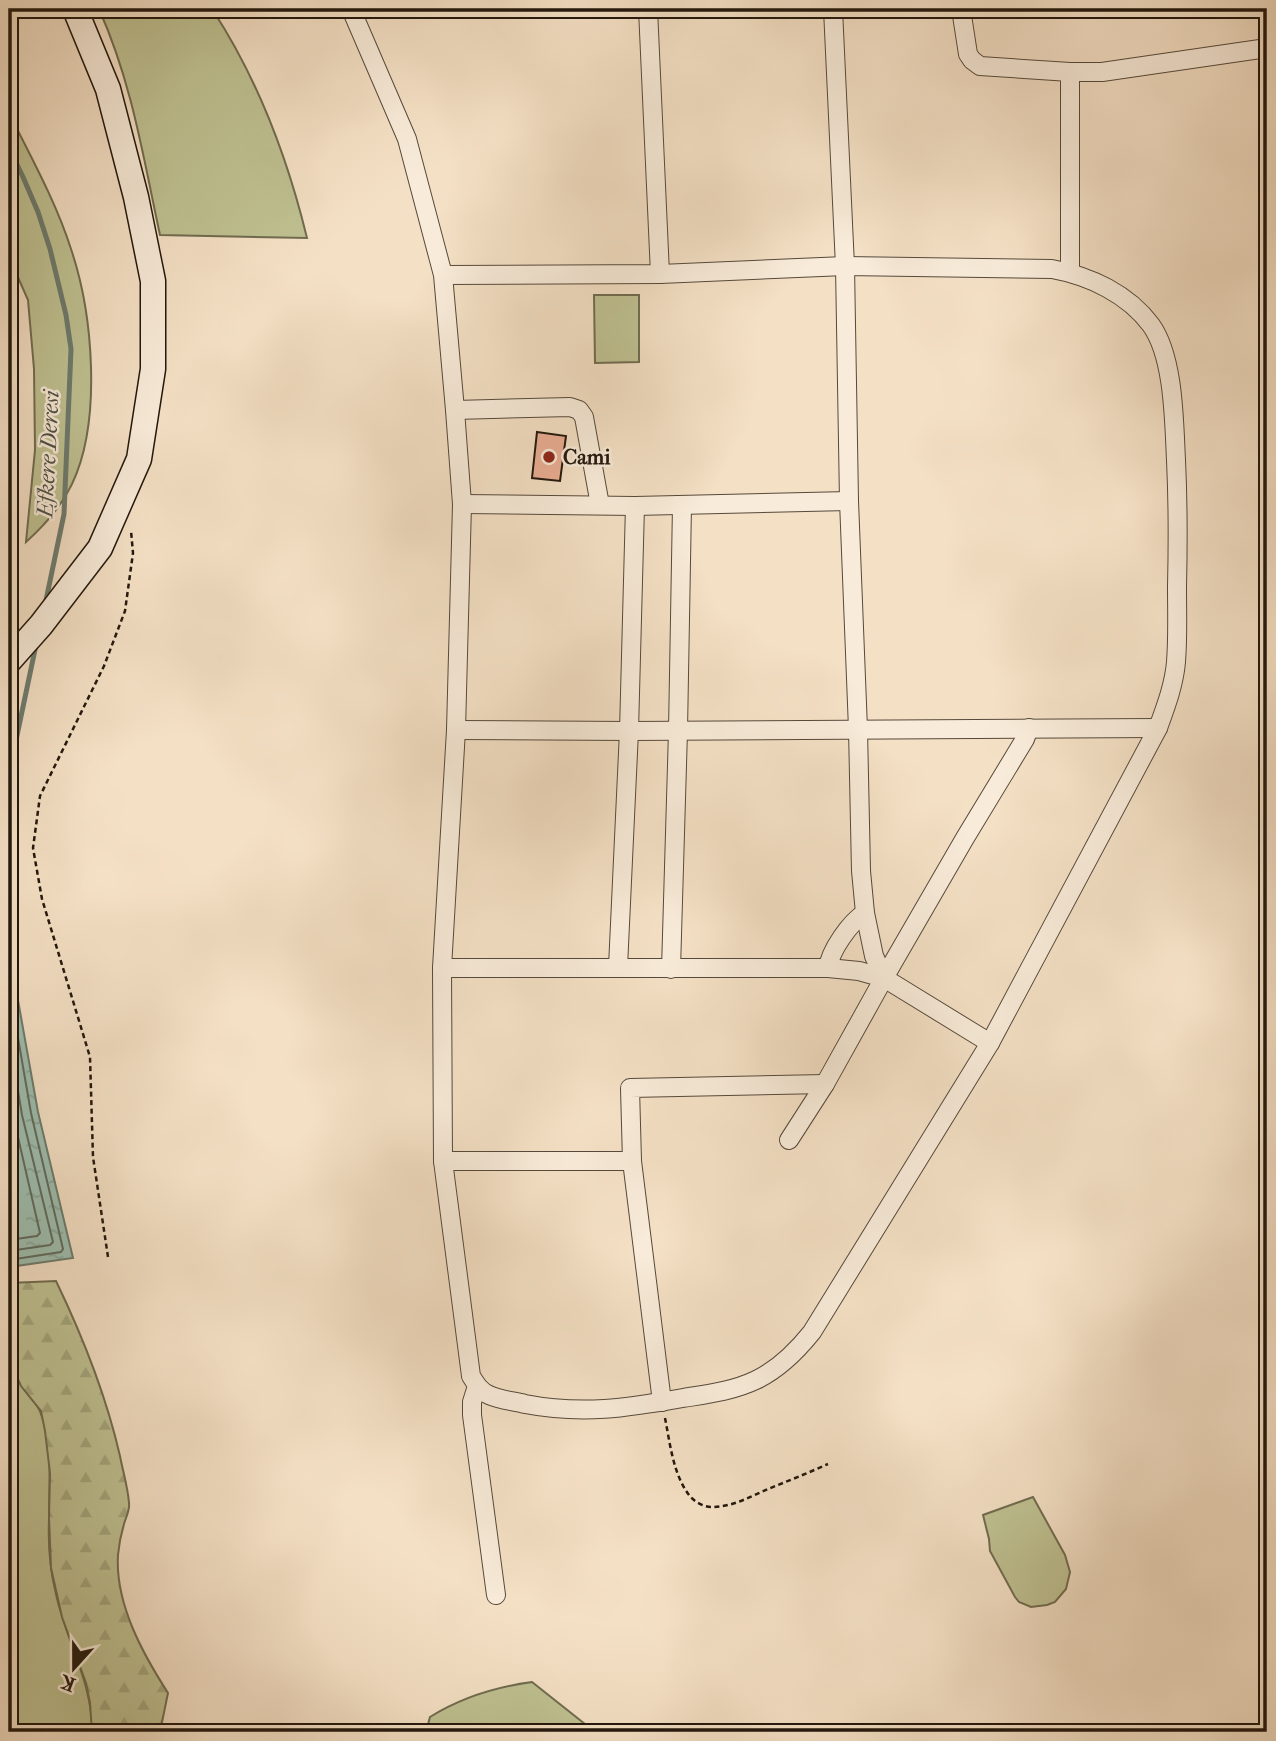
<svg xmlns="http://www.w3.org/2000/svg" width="1276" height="1741" viewBox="0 0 1276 1741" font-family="'IM FELL French Canon',serif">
<defs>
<pattern id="forest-firs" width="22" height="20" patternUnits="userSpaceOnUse" patternTransform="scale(1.75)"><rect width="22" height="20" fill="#bfc192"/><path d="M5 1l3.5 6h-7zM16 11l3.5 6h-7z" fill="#a4a57d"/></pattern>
<pattern id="water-ripples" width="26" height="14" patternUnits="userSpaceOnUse" patternTransform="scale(1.75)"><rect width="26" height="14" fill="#9dbeaf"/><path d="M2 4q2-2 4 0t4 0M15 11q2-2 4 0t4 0" fill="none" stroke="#87a395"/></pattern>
</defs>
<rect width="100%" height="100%" fill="#f4e0c5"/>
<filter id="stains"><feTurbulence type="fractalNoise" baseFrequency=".00286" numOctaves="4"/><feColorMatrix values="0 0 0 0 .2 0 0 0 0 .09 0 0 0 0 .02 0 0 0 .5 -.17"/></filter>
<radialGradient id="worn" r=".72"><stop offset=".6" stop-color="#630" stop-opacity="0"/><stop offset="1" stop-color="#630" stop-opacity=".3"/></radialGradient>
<!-- green -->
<g fill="#bfc192" stroke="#706c50" stroke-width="2">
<path d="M99,9H212C258,79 287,156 307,238L160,235C143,156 132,83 99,9Z"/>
<path d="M9,113C31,157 56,202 71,249C93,314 102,421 72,484C61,507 45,525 26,542L35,450L34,369L28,300L9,257Z"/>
<polygon points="594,295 639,295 639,362 595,363"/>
<path d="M9,1359C13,1371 18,1382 26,1392C31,1399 39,1406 41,1414C53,1448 49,1484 49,1520C48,1544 50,1570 56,1594C66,1641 93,1683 92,1732H9Z"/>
<polygon points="1033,1497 1065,1555 1070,1572 1066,1589 1055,1602 1047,1605 1031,1607 1019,1602 1015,1597 990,1551 989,1539 983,1515"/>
<path d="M532,1682L595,1732H426L430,1717C462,1697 495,1687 532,1682Z"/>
</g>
<!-- forest -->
<path fill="url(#forest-firs)" stroke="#706c50" stroke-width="2" d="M56,1281C83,1337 106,1395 120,1456C123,1472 128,1488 129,1503C130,1510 126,1517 124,1524C121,1534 119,1544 118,1555C115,1604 143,1654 168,1693L160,1732H92L90,1703L86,1683L62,1617L51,1568L49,1518L50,1473L45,1431L41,1411L21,1386L9,1359V1283Z"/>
<!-- water -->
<polygon fill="url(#water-ripples)" stroke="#6c7b6e" stroke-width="2" points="9,950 38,1112 73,1258 9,1267"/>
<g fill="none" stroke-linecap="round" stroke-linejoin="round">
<!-- shore -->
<g stroke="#606a5e" stroke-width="2">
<polyline points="9,986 31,1113 63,1249 61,1252 9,1260"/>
<polyline points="9,1037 22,1115 53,1242 50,1245 9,1251"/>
<polyline points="9,1098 40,1233 37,1236 9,1240"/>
</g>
<!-- stream -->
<g stroke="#6c7b6e" stroke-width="5">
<polyline points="9,148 23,177 38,212 50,249 66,315 71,349 64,514 45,605"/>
<polyline points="9,767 15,745 36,645"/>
</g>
</g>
<!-- building -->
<polygon fill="#eaae94" stroke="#22170d" stroke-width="2" points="537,432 566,436 560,481 532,478"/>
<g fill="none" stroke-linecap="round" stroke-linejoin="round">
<!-- street casing -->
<g stroke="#56493b" stroke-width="20">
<g id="street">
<path d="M351,9L407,139L443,275L455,410L462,504L456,730L442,968L443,1161L471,1376C476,1384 480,1391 489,1395C500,1400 513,1401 525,1404C582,1415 627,1408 683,1398C708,1394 733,1391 756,1380C779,1369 796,1352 812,1332L990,1043L1158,728C1166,706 1174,685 1176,662C1178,637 1177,612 1177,587C1178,545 1178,502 1176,460C1174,421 1174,357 1151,325C1128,294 1090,276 1052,269L845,266L660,274L443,275"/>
<polyline points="648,9 660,274"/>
<polyline points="961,9 968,54 972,60 980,66 1070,72 1102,72 1267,48"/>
<polyline points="1070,72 1070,272"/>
<polyline points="455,410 570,407 579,410 584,417 600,505"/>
<polyline points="462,504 635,506 849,501"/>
<polyline points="456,730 629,731 1158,728"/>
<polyline points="618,967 629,731 635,506"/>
<polyline points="442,968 828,968 859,971 884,978 990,1043"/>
<path d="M828,968C830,951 850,922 865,913"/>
<polyline points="671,969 678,731 682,505"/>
<polyline points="884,978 965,838 1025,739 1029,728"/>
<polyline points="789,1140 825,1084 884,978 874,956 865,913 861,871 858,729 849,501 845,266 833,9"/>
<polyline points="443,1161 632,1161"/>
<polyline points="477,1386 472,1402 472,1415 496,1595"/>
<polyline points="662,1402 632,1161 630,1088 825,1084"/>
</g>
</g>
<!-- secondary casing -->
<g stroke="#22170d" stroke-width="27">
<polyline id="secondary" points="9,661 41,625 100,548 139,459 153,369 153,281 136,197 108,89 75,9"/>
</g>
<!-- path -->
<g stroke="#22170d" stroke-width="2.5" stroke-dasharray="5 3.5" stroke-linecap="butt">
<polyline points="108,1257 93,1157 90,1057 42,899 33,848 40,796 104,666 125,611 133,553 131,531"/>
<path d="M665,1418C670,1443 673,1474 689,1495C694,1502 704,1507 712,1507C732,1507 750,1497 768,1489C788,1481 808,1473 828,1464"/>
</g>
<!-- street -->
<use href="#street" stroke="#f8ebd9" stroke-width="18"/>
<!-- secondary -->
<use href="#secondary" stroke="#f8ebd9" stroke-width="24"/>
</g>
<!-- markers -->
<circle fill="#8f2418" stroke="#f8ebd9" stroke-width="2.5" cx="549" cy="457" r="7"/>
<g text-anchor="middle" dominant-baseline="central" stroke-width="5" stroke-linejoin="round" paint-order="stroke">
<!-- poi labels -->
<g font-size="21" font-weight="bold" fill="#22170d" stroke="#f8ebd9" text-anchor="start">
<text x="563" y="457">Cami</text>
</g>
<!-- water labels -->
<g font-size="23" font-style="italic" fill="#4d5146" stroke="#f8ebd9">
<text transform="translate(48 454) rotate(-87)">Efkere Deresi</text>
</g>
</g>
<!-- margin -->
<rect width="1276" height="1741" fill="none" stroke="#f4e0c5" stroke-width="35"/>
<rect x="10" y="10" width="1255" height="1720" fill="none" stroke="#22170d" stroke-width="3.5"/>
<rect x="18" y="18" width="1241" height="1706" fill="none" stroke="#22170d" stroke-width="2"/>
<!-- north arrow -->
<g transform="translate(74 1668) rotate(201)" stroke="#f8ebd9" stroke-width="5" paint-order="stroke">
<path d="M0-5L12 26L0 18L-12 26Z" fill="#22170d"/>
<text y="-10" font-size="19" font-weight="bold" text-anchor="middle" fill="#22170d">K</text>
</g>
<rect width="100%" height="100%" filter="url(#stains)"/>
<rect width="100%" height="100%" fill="url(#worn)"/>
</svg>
